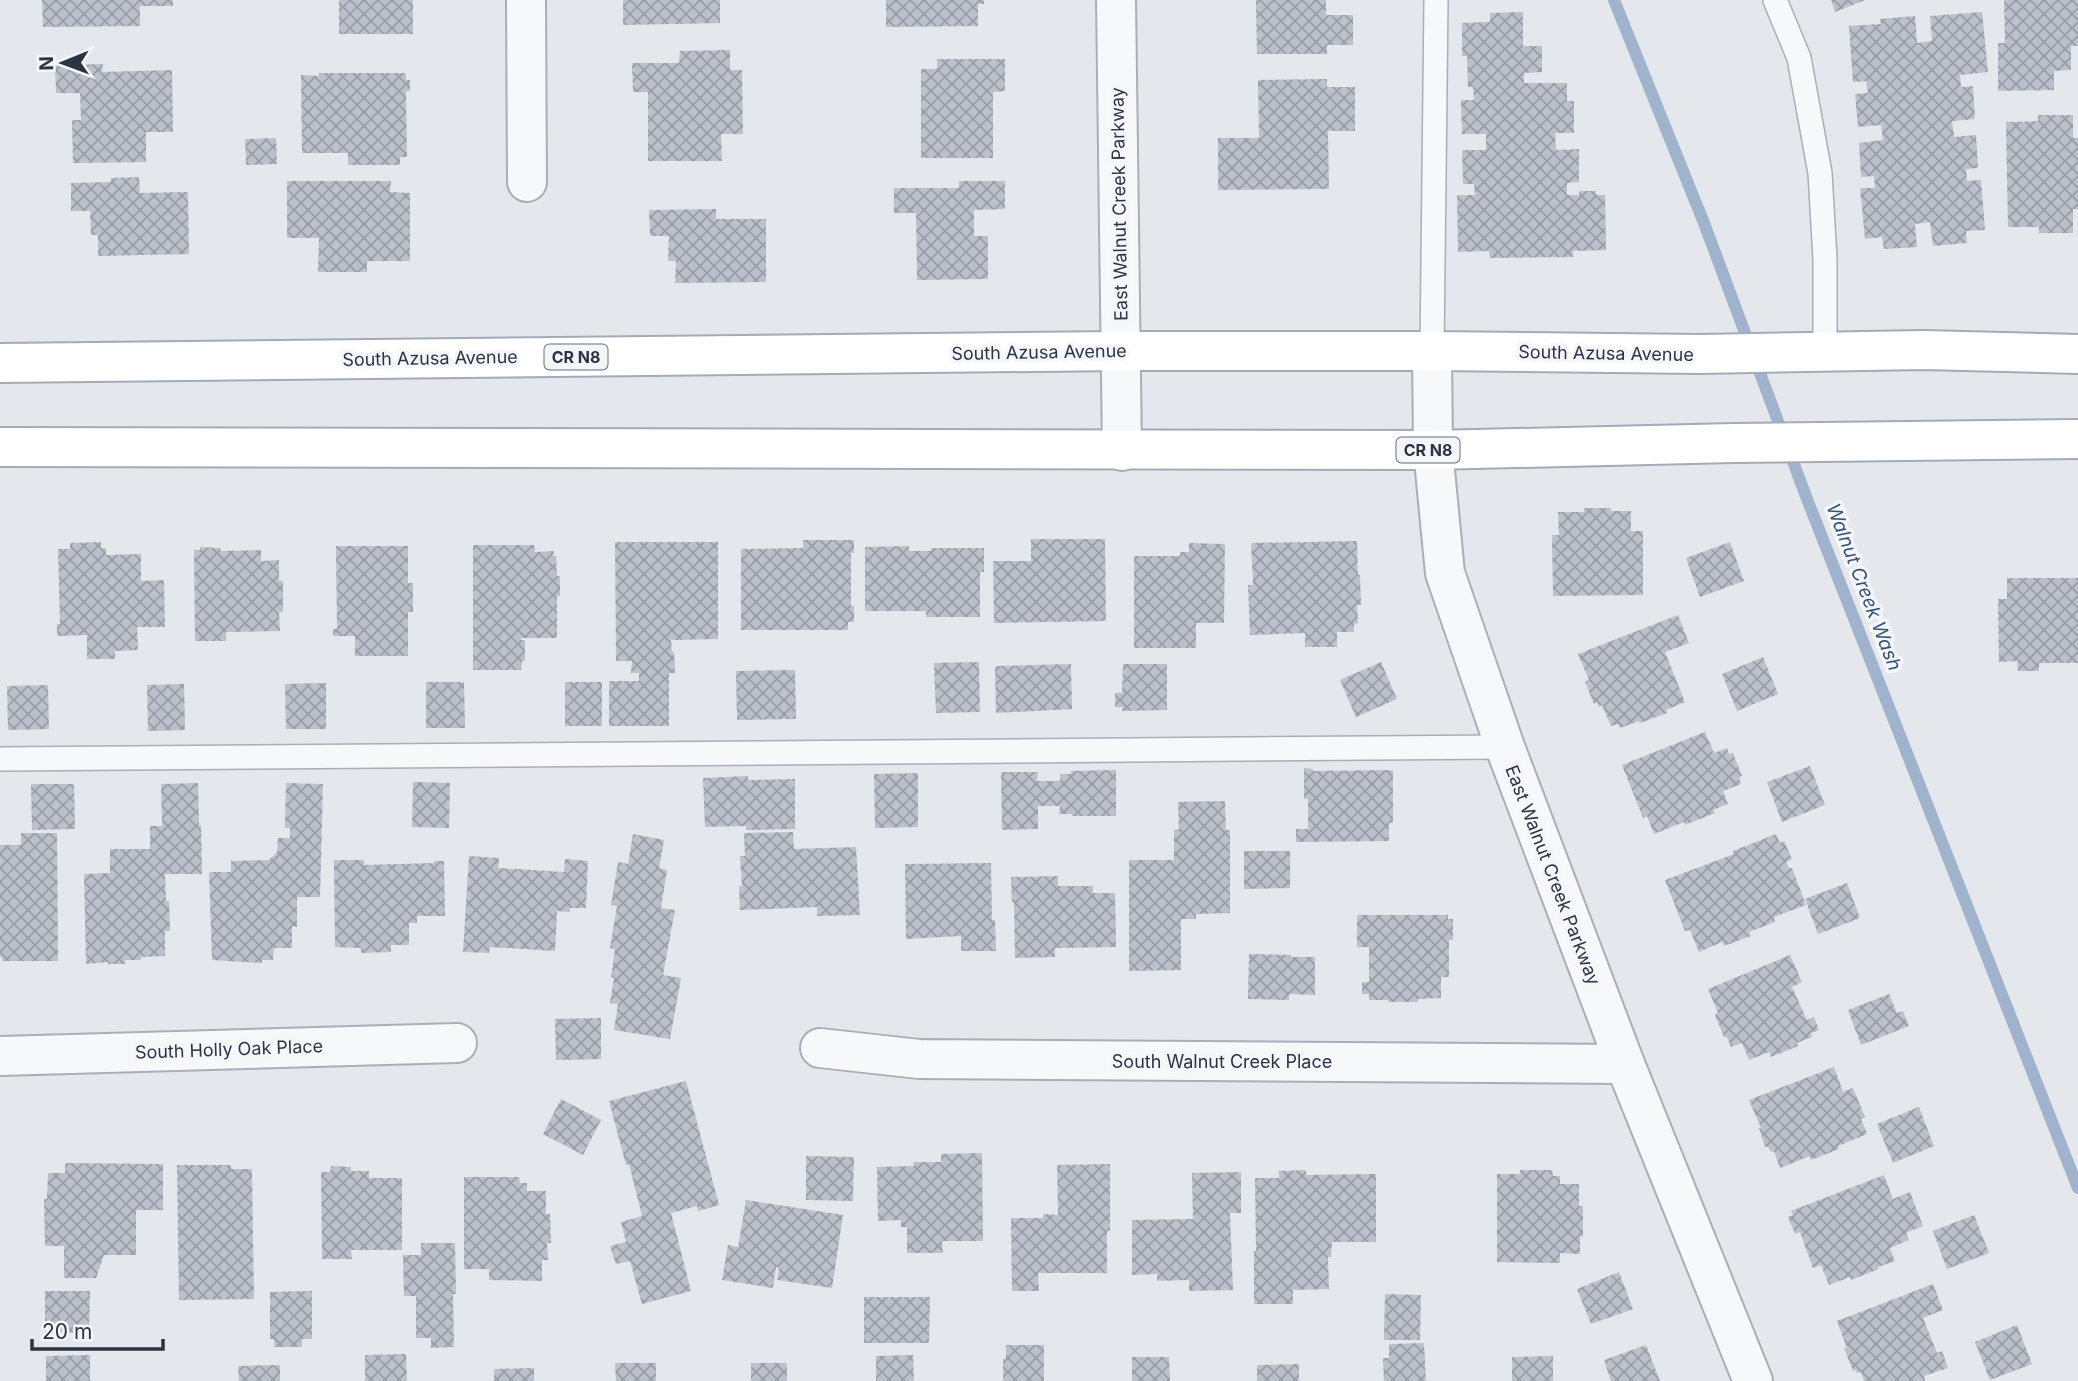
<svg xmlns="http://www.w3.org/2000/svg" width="2078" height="1381" viewBox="0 0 2078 1381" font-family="Inter,sans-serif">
<defs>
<pattern id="building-cross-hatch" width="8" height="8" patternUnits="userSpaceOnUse" patternTransform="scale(1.75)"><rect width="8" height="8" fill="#bbc0ca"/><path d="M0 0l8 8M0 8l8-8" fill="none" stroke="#989da6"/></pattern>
</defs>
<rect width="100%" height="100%" fill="#e4e7ec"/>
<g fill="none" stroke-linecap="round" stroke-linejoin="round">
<!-- stream -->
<polyline stroke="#9fb4cc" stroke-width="12" points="1614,0 1704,223 1807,499 2078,1188"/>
</g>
<!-- building -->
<g fill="url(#building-cross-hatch)">
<polygon points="42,0 173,0 173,6 140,6 140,26 43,27"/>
<rect x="339" y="0" width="74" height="34"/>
<polygon points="623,0 720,0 720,23 623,25"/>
<polygon points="886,0 984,0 984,4 978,4 978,26 886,27"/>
<polygon points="1256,0 1326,0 1326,15 1353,15 1353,45 1327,45 1327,54 1257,54"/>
<polygon points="1831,0 1865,0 1835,12"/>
<polygon points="2004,0 2078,0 2078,46 2071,46 2071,70 2054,71 2054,90 1998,91 1998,43 2005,43"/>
<polygon points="1523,12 1523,46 1542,46 1542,72 1524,73 1524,83 1567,83 1567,101 1574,101 1574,133 1555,133 1556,150 1579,149 1579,182 1567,183 1567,195 1579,195 1579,191 1596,191 1596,195 1605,195 1606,250 1573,251 1573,257 1490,258 1489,251 1458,252 1457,195 1475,195 1474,184 1463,184 1462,150 1486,150 1486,134 1462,134 1461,100 1474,100 1473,87 1468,87 1467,56 1462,56 1462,23 1490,22 1490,13"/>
<polygon points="1982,12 1988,72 1960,75 1961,87 1973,86 1975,119 1952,121 1954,137 1976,135 1978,168 1966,169 1967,181 1981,180 1985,230 1966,231 1967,243 1933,246 1930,222 1915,224 1917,247 1884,249 1882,237 1865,239 1860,188 1875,188 1874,176 1861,177 1859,143 1883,140 1881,125 1858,127 1855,94 1868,93 1866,81 1853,82 1849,26 1881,24 1880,19 1915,16 1917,43 1932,41 1930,16"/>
<polygon points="730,50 730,70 742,70 743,134 721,134 722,161 648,161 648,92 633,92 632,63 679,63 680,51"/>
<polygon points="937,59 1005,59 1005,91 993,92 993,158 921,158 921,69 937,69"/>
<polygon points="64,62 73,62 73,65 103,64 102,72 172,70 173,132 146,132 146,162 73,163 72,120 81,120 80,93 56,93 55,65 64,65"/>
<polygon points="319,73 406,73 406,80 410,80 410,91 406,91 407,157 400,157 400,165 348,165 348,153 302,153 301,75 319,76"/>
<polygon points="1327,79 1327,87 1355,87 1355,131 1328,131 1329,189 1218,190 1218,138 1259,138 1258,80"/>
<polygon points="2038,115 2073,115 2073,138 2078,138 2078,209 2073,209 2073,233 2039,233 2039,227 2008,227 2006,122 2038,121"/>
<polygon points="276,138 277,164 246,165 245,139"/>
<polygon points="139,177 140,193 188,192 189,254 98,256 98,235 91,235 90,211 71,211 71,183 111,182 111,178"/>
<polygon points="287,181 391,181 390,192 410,193 410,261 367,261 367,272 318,272 319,238 287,238"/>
<polygon points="959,181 1005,181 1005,209 974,210 974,236 988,236 988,279 917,280 916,213 894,213 894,188 959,188"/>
<polygon points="716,209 716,219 766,219 766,282 675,283 676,261 668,261 669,236 650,236 649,210"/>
<polygon points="1584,508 1611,508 1611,511 1631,511 1631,531 1643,531 1643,595 1553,596 1552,535 1559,535 1558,512 1584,512"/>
<polygon points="1031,539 1105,539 1106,621 994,623 993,561 1031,561"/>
<polygon points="803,540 854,540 854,553 851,553 851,606 854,606 854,622 848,622 848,630 741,630 741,549 803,548"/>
<polygon points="1357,541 1358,575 1360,575 1361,605 1357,605 1358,623 1354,624 1354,632 1337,632 1337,647 1305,647 1305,633 1250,635 1248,585 1253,585 1251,543"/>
<polygon points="101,542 101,548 106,548 106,555 141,554 141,581 164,580 165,627 137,627 138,650 115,651 115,659 87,659 87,635 57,636 57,624 60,624 58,549 70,549 70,543"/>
<polygon points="615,542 718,542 718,639 671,640 672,652 674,652 675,673 669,673 669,726 609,726 609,681 639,681 639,673 631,673 632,661 616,661"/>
<polygon points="1730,542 1744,581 1700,597 1686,558"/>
<polygon points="1189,543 1225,544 1224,623 1196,623 1196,648 1134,648 1134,556 1180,556 1180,552 1189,552"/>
<polygon points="473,545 534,545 535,552 554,551 553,556 556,556 557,576 560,576 560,596 557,596 557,638 521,638 521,640 525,640 525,661 522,661 521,670 473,670"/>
<polygon points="336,546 408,546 408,583 413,583 413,612 408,612 408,656 355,656 355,636 333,636 333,629 337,629"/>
<polygon points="909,546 909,551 931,551 931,548 984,548 984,572 980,572 980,617 926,617 926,611 865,611 865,547"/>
<polygon points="200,547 220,548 221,551 261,550 261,561 279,560 279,581 283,581 283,612 279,612 280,631 226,632 226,641 195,641 194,550 200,550"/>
<polygon points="2007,578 2078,578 2078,663 2039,663 2039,671 2018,671 2017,661 1999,662 1998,599 2007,599"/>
<polygon points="1678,615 1689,643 1665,652 1685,702 1666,710 1667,713 1640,723 1639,721 1620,728 1618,724 1611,726 1602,705 1599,707 1597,702 1594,704 1585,682 1589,680 1578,654"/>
<polygon points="1763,657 1778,694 1737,711 1722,674"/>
<polygon points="979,662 980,712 936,713 934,663"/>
<polygon points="1381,662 1397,699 1356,717 1340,680"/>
<polygon points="1071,664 1072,709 996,713 995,666"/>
<polygon points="1123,664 1167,664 1167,710 1122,711 1122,707 1115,707 1115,693 1122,693"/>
<polygon points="795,670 796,719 737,720 736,671"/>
<polygon points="426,682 464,682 465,728 426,728"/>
<rect x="565" y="682" width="37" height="44"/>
<polygon points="326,683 326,729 286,729 285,684"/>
<polygon points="184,684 185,730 148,731 147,685"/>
<polygon points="48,685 49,729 8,730 7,686"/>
<polygon points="1705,732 1714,753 1727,748 1729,754 1733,753 1742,776 1739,778 1741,784 1723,791 1728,804 1713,810 1715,813 1685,825 1684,822 1654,834 1647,816 1643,818 1622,765"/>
<polygon points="1810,766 1825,805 1782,822 1767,782"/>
<polygon points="1304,768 1313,769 1313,771 1393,770 1393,823 1389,823 1389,841 1296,842 1296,829 1308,829 1308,799 1304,799"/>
<polygon points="1116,770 1116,816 1072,816 1072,814 1059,814 1060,806 1038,806 1038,829 1002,830 1001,772 1038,772 1037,781 1060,781 1060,774 1071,774 1071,771"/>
<polygon points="918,773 918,827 875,828 874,774"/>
<polygon points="748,776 748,780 795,779 795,829 746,830 746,826 705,827 703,778"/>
<polygon points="413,782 450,783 449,828 412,827"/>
<polygon points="198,783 199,825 201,825 202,874 165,874 166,901 169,901 170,931 165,931 165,956 141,957 141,960 125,960 125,964 108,964 108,962 86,964 84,874 110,873 110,849 150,849 150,826 162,826 161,784"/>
<polygon points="286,783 323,784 320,897 297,897 297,927 292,926 292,948 274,948 273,960 262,960 262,963 212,960 209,872 231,872 231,861 269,860 277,852 278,838 290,838 290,828 285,828"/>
<polygon points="31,784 74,784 75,829 32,830"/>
<polygon points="1225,801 1226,830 1230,830 1230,913 1196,914 1196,919 1181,919 1181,970 1129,971 1129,860 1174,860 1174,830 1179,829 1178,802"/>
<polygon points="793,832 794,849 856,847 860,915 817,916 817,907 740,910 739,886 742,886 740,856 745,856 744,833"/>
<polygon points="21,833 57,833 58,961 2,961 2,957 0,957 0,845 21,845"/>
<polygon points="633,834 664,840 659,868 667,870 661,908 675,910 663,975 681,978 670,1039 614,1030 618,1004 610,1003 614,978 611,977 615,949 610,948 617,906 611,905 618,862 628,864"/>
<polygon points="1776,834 1780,843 1784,841 1792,859 1786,862 1789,868 1792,868 1806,905 1774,917 1775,922 1749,932 1751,936 1724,946 1722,942 1699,952 1690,930 1685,931 1665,880 1734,854 1733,851"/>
<polygon points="1244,851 1290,851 1290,888 1244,889"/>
<polygon points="469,856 499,858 498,868 564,872 565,859 588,861 586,908 570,908 570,912 557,911 555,951 490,947 489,953 463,952"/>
<polygon points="334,860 364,860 364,865 434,863 434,861 444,861 445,916 417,916 417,923 409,923 409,945 391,945 391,952 361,953 361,948 335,947"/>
<polygon points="991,863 992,920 995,920 996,951 961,951 961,936 906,939 905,864"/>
<polygon points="1058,876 1058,886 1093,886 1093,893 1115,893 1116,947 1055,948 1055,957 1015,958 1014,902 1012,902 1011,877"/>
<polygon points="1847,883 1860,918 1818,934 1805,899"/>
<polygon points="1357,915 1448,915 1448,919 1453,919 1453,940 1449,940 1449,977 1441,977 1441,998 1418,999 1418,1002 1388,1002 1388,1000 1369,1000 1369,994 1362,994 1362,982 1369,982 1369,947 1357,947"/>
<polygon points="1249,954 1291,955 1291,957 1315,957 1315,995 1289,994 1289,1000 1248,999"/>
<polygon points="1790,955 1802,982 1792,987 1807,1020 1814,1017 1819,1030 1811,1033 1812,1037 1797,1043 1798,1046 1771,1057 1769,1052 1749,1060 1742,1043 1731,1047 1727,1037 1724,1037 1715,1015 1718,1013 1708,989"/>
<polygon points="1889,994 1897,1013 1903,1011 1909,1026 1861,1045 1848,1010"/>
<polygon points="601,1018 601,1059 556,1060 555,1019"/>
<polygon points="1834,1067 1843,1092 1853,1088 1865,1117 1861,1119 1867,1134 1838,1146 1839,1149 1811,1160 1810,1156 1780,1168 1774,1151 1771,1152 1768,1147 1765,1147 1759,1128 1761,1128 1749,1100"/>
<polygon points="686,1081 719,1205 698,1211 697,1206 671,1213 691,1291 642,1304 630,1261 616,1264 610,1246 626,1242 621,1222 642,1216 629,1164 626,1165 609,1101"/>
<polygon points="561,1099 601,1120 583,1155 543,1134"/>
<polygon points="1919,1107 1934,1146 1893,1163 1877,1124"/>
<polygon points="982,1153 983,1241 942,1241 943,1253 907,1253 907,1227 901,1227 901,1220 878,1221 877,1167 914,1166 913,1162 941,1162 941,1154"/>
<polygon points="806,1156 854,1157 853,1201 806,1200"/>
<polygon points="65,1163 163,1164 163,1210 136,1210 136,1255 104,1255 96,1278 64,1278 64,1246 45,1246 44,1199 47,1199 48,1173 65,1173"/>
<polygon points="1110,1164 1110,1231 1107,1231 1107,1273 1038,1273 1039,1291 1012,1291 1011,1218 1043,1218 1043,1214 1058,1215 1057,1165"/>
<polygon points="177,1165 231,1165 231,1169 252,1169 254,1299 179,1300"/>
<polygon points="331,1166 351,1167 351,1171 369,1171 369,1178 402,1178 402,1250 351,1250 352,1259 322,1259 321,1172 330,1172"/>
<polygon points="1306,1170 1306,1175 1376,1174 1376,1242 1332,1242 1331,1257 1328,1257 1329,1289 1293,1290 1293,1304 1254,1304 1254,1251 1256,1251 1255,1178 1279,1178 1279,1171"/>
<polygon points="1520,1170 1552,1170 1553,1176 1560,1176 1560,1184 1579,1184 1579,1206 1583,1206 1583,1237 1580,1236 1580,1254 1560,1253 1560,1263 1497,1262 1497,1174 1520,1174"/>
<polygon points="1241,1172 1241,1213 1230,1213 1233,1290 1189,1291 1189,1280 1157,1281 1157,1274 1132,1275 1132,1220 1193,1219 1192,1173"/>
<polygon points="1884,1175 1893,1199 1910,1192 1923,1226 1906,1233 1909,1240 1890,1248 1895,1261 1878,1267 1879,1269 1851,1280 1850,1277 1829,1285 1821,1265 1813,1268 1800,1232 1795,1234 1788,1217 1793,1215 1791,1211"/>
<polygon points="464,1177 519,1177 520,1183 527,1183 527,1191 546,1191 546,1214 550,1214 551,1243 547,1243 548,1260 542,1260 542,1281 489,1280 489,1269 464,1269"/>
<polygon points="746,1200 843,1215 832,1288 777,1280 779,1268 776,1267 773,1288 722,1280 728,1245 738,1247"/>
<polygon points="1974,1215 1989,1253 1947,1269 1933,1231"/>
<polygon points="421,1243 455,1243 456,1294 453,1294 454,1347 431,1348 431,1338 416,1338 416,1296 404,1296 403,1255 421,1255"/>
<polygon points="1619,1272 1633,1309 1591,1324 1577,1289"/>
<polygon points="1933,1284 1943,1310 1923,1318 1937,1353 1942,1351 1948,1368 1924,1376 1925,1380 1923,1381 1864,1381 1861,1372 1857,1373 1855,1370 1853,1371 1844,1348 1847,1348 1837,1321"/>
<polygon points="45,1291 90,1291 89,1333 45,1332"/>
<polygon points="312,1291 312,1339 302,1339 302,1347 274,1347 274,1339 270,1339 270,1292"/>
<polygon points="1385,1294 1421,1295 1420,1340 1384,1340"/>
<polygon points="864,1297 930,1297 929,1343 864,1343"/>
<polygon points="2017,1325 2032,1364 1990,1380 1975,1342"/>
<polygon points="1424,1343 1426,1381 1384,1381 1383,1358 1389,1358 1389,1344"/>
<polygon points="1006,1345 1044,1345 1044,1381 1003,1381 1003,1359 1006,1359"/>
<polygon points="1646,1345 1660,1381 1611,1381 1604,1360"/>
<polygon points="406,1354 407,1381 365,1381 365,1355"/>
<polygon points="90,1355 90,1381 46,1381 46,1356"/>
<polygon points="913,1355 914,1381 876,1381 876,1356"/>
<polygon points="1553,1356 1553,1381 1512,1381 1512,1357"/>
<polygon points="1132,1357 1169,1357 1170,1381 1132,1381"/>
<polygon points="615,1363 656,1363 656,1381 616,1381"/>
<rect x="751" y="1363" width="36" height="18"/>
<polygon points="1299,1364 1299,1381 1257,1381 1257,1365"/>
<polygon points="280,1365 280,1381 239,1381 238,1366"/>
<polygon points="534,1368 534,1381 494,1381 494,1369"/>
</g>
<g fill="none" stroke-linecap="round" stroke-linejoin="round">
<!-- lane casing -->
<g stroke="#a9aeb7" stroke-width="26">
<g id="lane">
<polyline points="1775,0 1799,58 1820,173 1825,259 1825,351"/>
<polyline points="1432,351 1436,0"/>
<polyline points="0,759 1505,747"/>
</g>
</g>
<!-- street casing -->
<g stroke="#a9aeb7" stroke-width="42">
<g id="street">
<polyline points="526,0 527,182"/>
<polyline points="1116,0 1122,451"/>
<polyline points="1432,351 1433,450 1445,573 1505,747 1625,1064 1753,1381"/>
<polyline points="820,1048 919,1059 1625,1064"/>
<polyline points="0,1056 457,1043"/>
</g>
</g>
<!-- primary casing -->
<g stroke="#a3abb8" stroke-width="42">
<g id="primary">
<polyline points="0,363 1121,351 1432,351 1700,354 1923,350 2078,354"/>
<polyline points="0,447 1433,450 1734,443 2078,439"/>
</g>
</g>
<!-- lane -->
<use href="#lane" stroke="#f7f8fa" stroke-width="23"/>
<!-- street -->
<use href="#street" stroke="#f7f8fa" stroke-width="38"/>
<!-- primary -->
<use href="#primary" stroke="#fff" stroke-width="38"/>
</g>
<g text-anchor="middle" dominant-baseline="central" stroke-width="7" stroke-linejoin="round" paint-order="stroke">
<!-- shield labels -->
<g fill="#f4f6f9" stroke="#676e7b" stroke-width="2">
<rect x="544.5" y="344.5" width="63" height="25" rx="5"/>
<rect x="1396.5" y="437.5" width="63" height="25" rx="5"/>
</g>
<g font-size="16" font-weight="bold" fill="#2b3445">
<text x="576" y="357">CR N8</text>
<text x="1428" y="450">CR N8</text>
</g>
<!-- street labels -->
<g font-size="18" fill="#2b3445" stroke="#f4f6f9">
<text transform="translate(1119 204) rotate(-91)">East Walnut Creek Parkway</text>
<text transform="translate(1039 352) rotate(-1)">South Azusa Avenue</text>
<text transform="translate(1606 353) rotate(1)">South Azusa Avenue</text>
<text transform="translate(430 358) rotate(-1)">South Azusa Avenue</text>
<text transform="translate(1553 875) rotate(69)">East Walnut Creek Parkway</text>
<text transform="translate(229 1049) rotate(-2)">South Holly Oak Place</text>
<text x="1222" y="1061">South Walnut Creek Place</text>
</g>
<!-- water labels -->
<g font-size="19" font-style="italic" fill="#34527a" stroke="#f4f6f9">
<text transform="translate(1864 587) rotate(69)">Walnut Creek Wash</text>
</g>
</g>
<!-- north arrow -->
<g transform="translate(63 63) rotate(269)" stroke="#f4f6f9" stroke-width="5" paint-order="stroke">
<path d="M0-5L12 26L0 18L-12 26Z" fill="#2b3445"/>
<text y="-10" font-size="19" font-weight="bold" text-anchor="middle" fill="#2b3445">N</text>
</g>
<!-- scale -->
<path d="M32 1339v10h131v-10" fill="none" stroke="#2b3445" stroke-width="3.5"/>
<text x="42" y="1339" font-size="21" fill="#2b3445" stroke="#f4f6f9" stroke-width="5" paint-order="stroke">20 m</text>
</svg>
